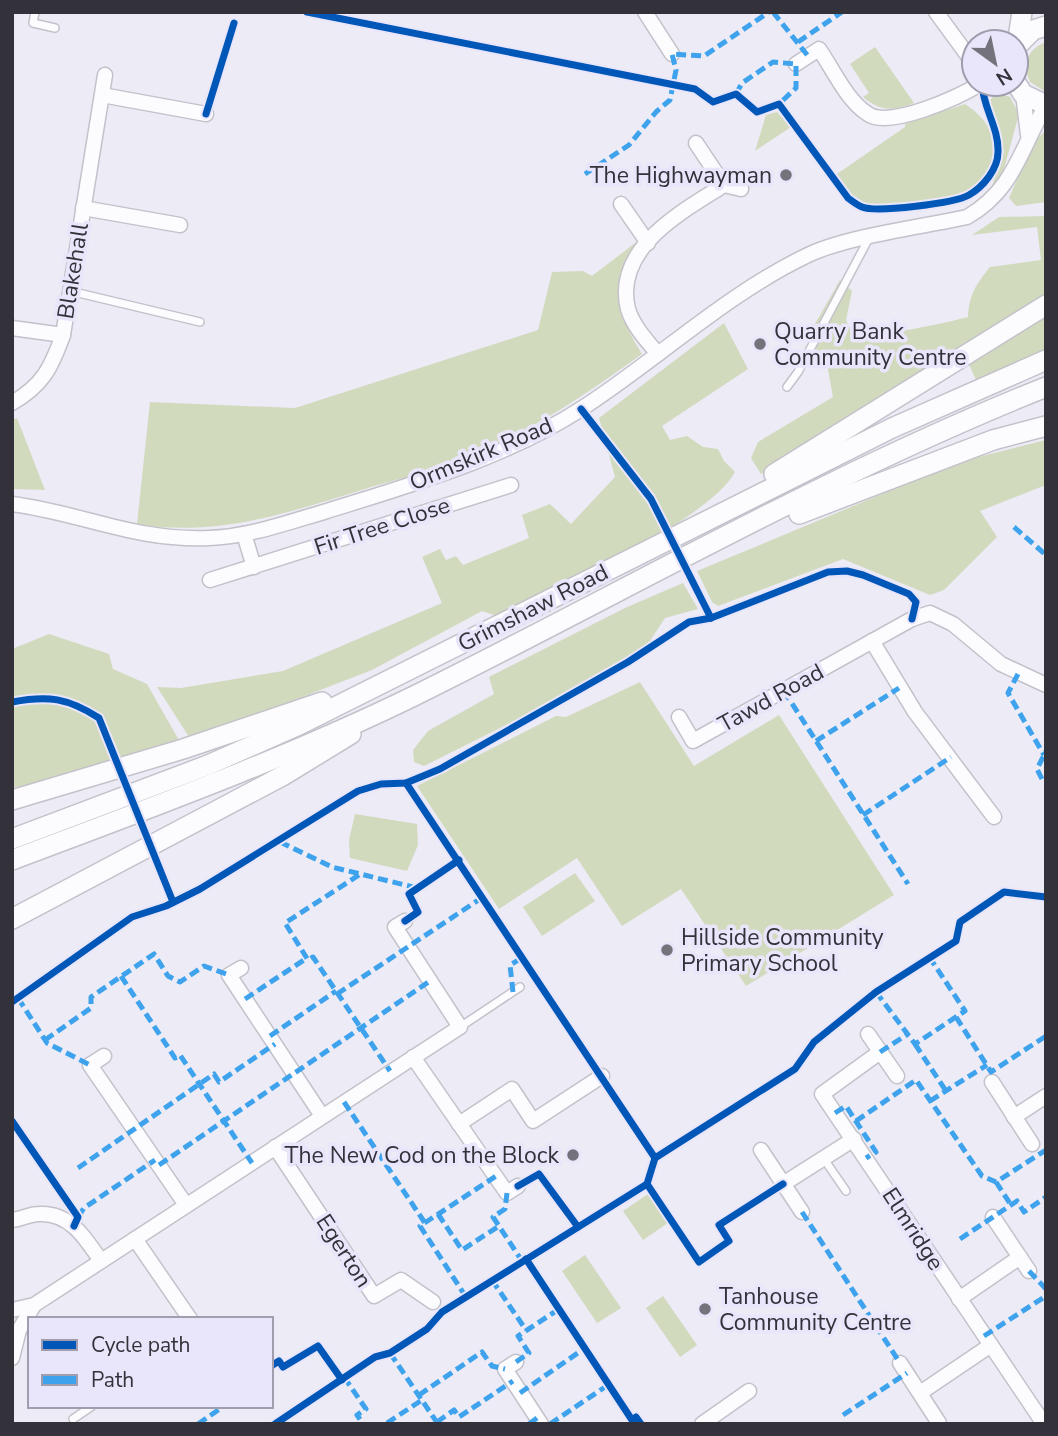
<svg xmlns="http://www.w3.org/2000/svg" width="1058" height="1436" viewBox="0 0 1058 1436" font-family="'Nunito Sans',sans-serif">
<rect width="100%" height="100%" fill="#ecebf6"/>
<!-- green -->
<g fill="#d2dabe">
<path d="M1046,42V92L1030,82C1022,64 1027,49 1046,42Z"/>
<path d="M875,47L914,103C893,111 881,112 863,97L869,93L850,64Z"/>
<polygon points="996,92 1010,97 1019,114 1001,180 993,191 992,186 1004,152 987,105"/>
<path d="M965,104C979,113 994,128 993,147C993,159 992,173 983,182C965,201 870,218 850,197C844,192 841,181 837,174L905,127V124Z"/>
<polygon points="777,112 791,127 755,151 766,115"/>
<polygon points="1046,130 1046,202 1016,206 1009,198 1033,143"/>
<path d="M1046,216V301L761,474L751,458L758,442L833,397L827,364L815,349L823,332L815,324L840,280L852,291L846,320L854,336C894,333 930,327 968,317C969,295 976,284 990,267L1041,260L1037,227L972,235L999,217Z"/>
<path d="M639,240C617,289 612,306 642,354C596,387 549,420 497,444C457,463 413,475 371,487C295,511 217,538 137,524L150,402L295,408L538,330L552,272L583,271L592,276Z"/>
<polygon points="1046,314 1046,351 976,380 968,362"/>
<path d="M724,323L748,369L662,426L670,440L687,436L703,447L718,449L724,461L735,472C709,520 556,589 503,618L482,611L372,670L191,740L157,687L181,688L283,671L442,603L422,557L440,549L446,560L456,556L463,565L529,538L522,515L550,504L571,524L615,477L599,418Z"/>
<polygon points="17,418 45,490 12,489 12,420"/>
<polygon points="1046,440 1046,485 980,511 997,537 944,590 930,595 843,559 718,606 712,602 697,571 959,462"/>
<polygon points="683,583 698,609 665,618 644,650 562,697 424,766 414,762 413,750 428,731 494,694 489,677 625,608"/>
<polygon points="49,634 109,654 113,669 147,684 180,742 96,770 12,788 12,649"/>
<polygon points="640,682 694,766 779,715 894,895 746,986 681,889 622,926 577,858 499,909 417,786 556,716 566,717"/>
<polygon points="355,814 417,824 418,845 407,871 350,858 349,840"/>
<polygon points="575,873 595,901 542,936 523,907"/>
<polygon points="648,1194 668,1223 643,1240 623,1211"/>
<polygon points="585,1255 621,1308 597,1323 562,1271"/>
<polygon points="663,1296 697,1345 680,1357 646,1308"/>
</g>
<g fill="none" stroke-linecap="round" stroke-linejoin="round">
<!-- lane casing -->
<g stroke="#c3c2cb" stroke-width="10">
<g id="lane">
<polyline points="35,12 33,23 55,28"/>
<polyline points="70,291 200,322"/>
<polyline points="787,387 798,372 869,238"/>
<polyline points="460,1027 520,987"/>
<polyline points="824,1159 846,1191"/>
<polyline points="73,1419 92,1406"/>
</g>
</g>
<!-- street casing -->
<g stroke="#c3c2cb" stroke-width="17">
<g id="street">
<polyline points="645,12 672,54"/>
<polyline points="936,12 974,64"/>
<path d="M796,64L819,49C833,69 847,101 868,114C889,129 959,97 980,84"/>
<polyline points="1023,94 1028,135"/>
<polyline points="102,95 206,114"/>
<polyline points="696,143 724,185"/>
<polyline points="621,204 648,243"/>
<polyline points="83,208 180,225"/>
<polyline points="12,328 63,335"/>
<path d="M658,354C647,341 633,326 628,309C613,248 683,211 724,185L741,189"/>
<path d="M12,403C43,385 51,368 63,335L105,75"/>
<path d="M12,504C82,513 134,541 209,538C248,537 289,522 327,511C413,484 505,458 581,409C657,360 726,294 808,255C848,236 922,227 967,217C1014,190 1020,150 1046,105"/>
<polyline points="244,534 254,567"/>
<polyline points="210,580 511,485"/>
<polyline points="872,641 915,712 994,817"/>
<polyline points="679,717 693,741 912,619 930,613 953,624 1001,664 1046,685"/>
<polyline points="241,968 229,975 322,1116"/>
<polyline points="868,1034 897,1076"/>
<polyline points="880,1052 822,1094 1044,1424"/>
<polyline points="104,1056 90,1065 186,1205"/>
<polyline points="413,1057 507,1193 518,1186"/>
<polyline points="992,1082 1032,1144"/>
<polyline points="1014,1117 1046,1096"/>
<polyline points="459,1124 512,1089 533,1121 602,1076"/>
<polyline points="275,1147 374,1296 401,1280 433,1302"/>
<polyline points="761,1150 802,1212"/>
<polyline points="783,1184 854,1139"/>
<polyline points="993,1217 1029,1271"/>
<path d="M12,1220C21,1219 30,1214 39,1214C70,1212 86,1239 101,1261"/>
<polyline points="135,1239 190,1319"/>
<polyline points="959,1299 1020,1257"/>
<polyline points="12,1310 34,1305 460,1027 395,927 405,921"/>
<polyline points="12,1358 19,1330 34,1305"/>
<polyline points="516,1362 505,1369 541,1424"/>
<polyline points="900,1363 939,1423"/>
<polyline points="920,1393 991,1345"/>
<polyline points="702,1424 749,1391"/>
</g>
</g>
<!-- secondary casing -->
<g stroke="#c3c2cb" stroke-width="22">
<g id="secondary">
<polyline points="1017,45 1022,12"/>
<polyline points="1016,47 1033,30 1046,26"/>
<polyline points="1016,83 1023,94 1046,105"/>
<polyline points="774,474 1046,305"/>
<polyline points="799,514 993,440 1046,426"/>
<polyline points="12,800 183,749 322,702"/>
<polyline points="12,839 208,765 299,725 892,428 1046,360"/>
<path d="M12,860C147,809 285,759 414,696C624,592 828,474 1046,387"/>
<polyline points="12,919 284,775 351,734"/>
</g>
</g>
<!-- lane -->
<use href="#lane" stroke="#fcfcfe" stroke-width="7"/>
<!-- street -->
<use href="#street" stroke="#fcfcfe" stroke-width="14"/>
<!-- secondary -->
<use href="#secondary" stroke="#fcfcfe" stroke-width="19"/>
<!-- quiet -->
<g stroke="#3ea3ec" stroke-width="5" stroke-dasharray="10 5" stroke-linecap="butt">
<polyline points="773,12 808,56"/>
<polyline points="798,42 842,12"/>
<polyline points="736,94 742,83 773,62 796,64 796,88 779,104"/>
<polyline points="585,174 629,145 656,112 670,100 676,70 672,54 704,56 769,12"/>
<polyline points="1014,527 1046,555"/>
<polyline points="1018,674 1008,693 1044,755"/>
<polyline points="784,691 908,884"/>
<polyline points="816,741 899,688"/>
<polyline points="1042,779 1037,769 1046,751"/>
<polyline points="863,815 951,757"/>
<polyline points="280,842 332,867 417,888"/>
<polyline points="359,875 285,923 308,960 313,957 390,1071"/>
<polyline points="121,976 175,1058 180,1055 252,1163"/>
<polyline points="513,992 510,965 523,957"/>
<polyline points="876,992 915,1044 965,1011 930,958"/>
<polyline points="337,994 483,897"/>
<polyline points="18,998 47,1043 90,1065"/>
<polyline points="245,999 307,958"/>
<polyline points="956,1017 991,1072 1046,1036"/>
<polyline points="270,1036 336,991"/>
<polyline points="45,1040 91,1008 91,997 154,954 168,976 180,982 204,966 229,975"/>
<polyline points="915,1044 946,1091"/>
<polyline points="880,1052 908,1034"/>
<polyline points="930,1101 987,1065"/>
<polyline points="344,1102 425,1223"/>
<polyline points="835,1113 846,1106 876,1152 866,1158"/>
<polyline points="856,1121 916,1080 982,1176 996,1182 1046,1150"/>
<polyline points="159,1165 430,981"/>
<polyline points="78,1168 214,1074 219,1082 275,1044"/>
<polyline points="996,1182 1011,1205"/>
<polyline points="507,1193 505,1209 493,1217 522,1261"/>
<polyline points="802,1212 900,1363"/>
<polyline points="438,1214 462,1250 499,1226"/>
<polyline points="78,1217 84,1208 155,1160"/>
<polyline points="960,1239 1017,1201 1024,1212 1046,1197"/>
<polyline points="1029,1271 1046,1289"/>
<polyline points="492,1280 526,1330"/>
<polyline points="466,1297 420,1226 496,1176"/>
<polyline points="984,1336 1046,1296"/>
<polyline points="390,1353 438,1424"/>
<polyline points="516,1362 529,1353 518,1336 559,1309"/>
<polyline points="344,1377 366,1409 357,1415 363,1424"/>
<polyline points="520,1393 585,1348"/>
<polyline points="419,1395 482,1352 492,1366 505,1369"/>
<polyline points="843,1415 907,1373"/>
<polyline points="437,1422 454,1410 459,1417 513,1381"/>
<polyline points="387,1423 422,1400"/>
<polyline points="198,1424 224,1406"/>
<polyline points="529,1424 537,1418"/>
<polyline points="550,1424 608,1385"/>
</g>
<!-- cycleway casing -->
<g stroke="#e9e6fb" stroke-width="11">
<g id="cycleway">
<path d="M307,12L695,89L713,102L736,94L757,112L779,104L848,198C852,201 857,205 862,207C877,213 955,203 969,195C983,187 998,169 998,152C999,128 983,108 982,84"/>
<polyline points="206,114 234,23"/>
<polyline points="581,409 651,499 711,618"/>
<path d="M12,702C48,695 68,698 99,718L173,902"/>
<polyline points="406,783 655,1158"/>
<polyline points="405,921 418,912 409,894 459,860"/>
<polyline points="12,1002 132,917 166,906 200,889 358,791 381,784 406,783 440,769 628,662 689,622 711,618 828,572 847,571 863,575 909,594 916,602 912,619"/>
<polyline points="12,1121 78,1217 74,1226"/>
<polyline points="647,1184 699,1262 729,1241 719,1225 783,1184"/>
<polyline points="518,1186 539,1174 578,1227"/>
<polyline points="526,1259 632,1420 636,1417 641,1424"/>
<polyline points="271,1366 279,1361 283,1367 318,1346 342,1380"/>
<polyline points="275,1424 375,1357 390,1353 427,1329 442,1312 647,1184 655,1158 795,1069 814,1042 876,992 956,941 960,922 1004,892 1046,897"/>
</g>
</g>
<!-- cycleway -->
<use href="#cycleway" stroke="#0057b8" stroke-width="7"/>
</g>
<!-- markers -->
<g fill="#74737c" stroke="#e9e6fb" stroke-width="2.5">
<circle cx="786" cy="175" r="7"/>
<circle cx="760" cy="344" r="7"/>
<circle cx="667" cy="950" r="7"/>
<circle cx="573" cy="1155" r="7"/>
<circle cx="705" cy="1309" r="7"/>
</g>
<g text-anchor="middle" dominant-baseline="central" stroke-width="7" stroke-linejoin="round" paint-order="stroke">
<!-- poi labels -->
<g font-size="23" fill="#33323a" stroke="#e9e6fb" text-anchor="start">
<text x="772" y="175" text-anchor="end">The Highwayman</text>
<text x="774" y="331">Quarry Bank<tspan x="774" dy="26">Community Centre</tspan></text>
<text x="681" y="937">Hillside Community<tspan x="681" dy="26">Primary School</tspan></text>
<text x="559" y="1155" text-anchor="end">The New Cod on the Block</text>
<text x="719" y="1296">Tanhouse<tspan x="719" dy="26">Community Centre</tspan></text>
</g>
<!-- street labels -->
<g font-size="23" fill="#33323a" stroke="#e9e6fb">
<text transform="translate(73 271) rotate(-81)">Blakehall</text>
<text transform="translate(481 454) rotate(-23)">Ormskirk Road</text>
<text transform="translate(382 526) rotate(-18)">Fir Tree Close</text>
<text transform="translate(533 608) rotate(-27)">Grimshaw Road</text>
<text transform="translate(771 698) rotate(-29)">Tawd Road</text>
<text transform="translate(913 1229) rotate(57)">Elmridge</text>
<text transform="translate(344 1251) rotate(57)">Egerton</text>
</g>
</g>
<!-- border -->
<rect width="1058" height="1436" fill="none" stroke="#33323a" stroke-width="28"/>
<!-- legend -->
<rect x="28" y="1317" width="245" height="91" fill="#e9e6fb" stroke="#a09eae" stroke-width="2"/>
<rect x="42" y="1340" width="35" height="10" fill="#0057b8" stroke="#a09eae" stroke-width="2"/>
<text x="91" y="1352" font-size="21" fill="#33323a">Cycle path</text>
<rect x="42" y="1375" width="35" height="10" fill="#3ea3ec" stroke="#a09eae" stroke-width="2"/>
<text x="91" y="1387" font-size="21" fill="#33323a">Path</text>
<!-- north arrow -->
<g transform="translate(995 63) rotate(147)"><circle r="33" fill="#e9e6fb" stroke="#a09eae" stroke-width="2"/>
<path d="M0-5L12 26L0 18L-12 26Z" fill="#74737c"/>
<text y="-10" font-size="19" font-weight="bold" text-anchor="middle" fill="#33323a">N</text>
</g>
</svg>
